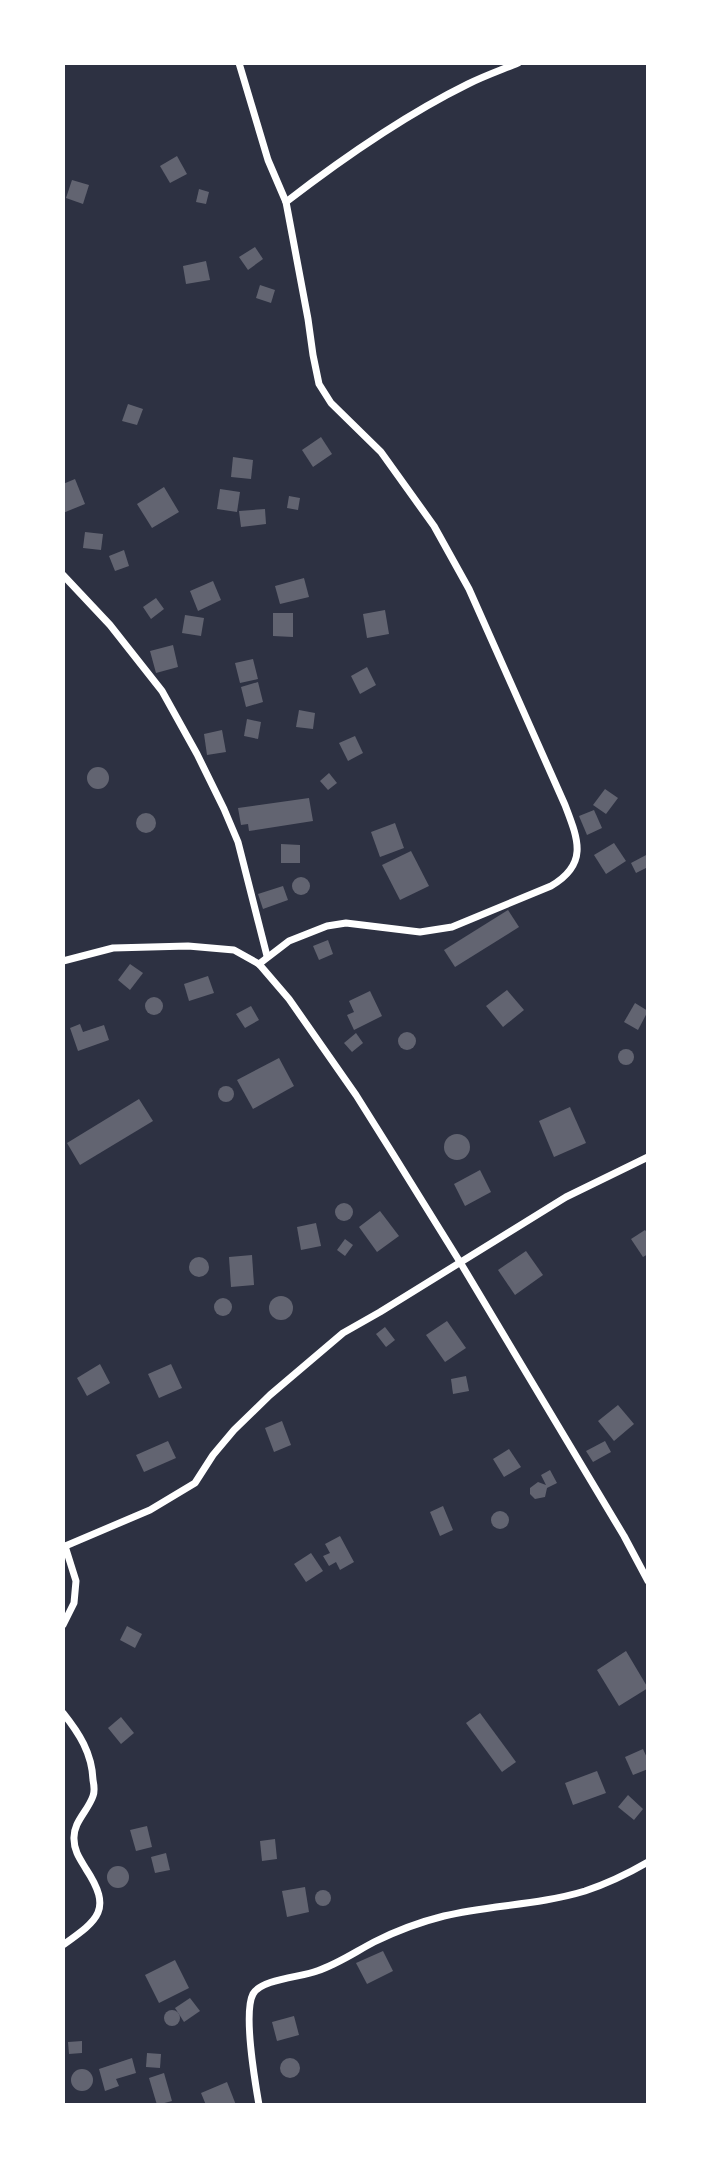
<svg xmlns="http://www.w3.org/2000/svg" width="711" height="2168" viewBox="0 0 711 2168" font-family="Bitter,serif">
<rect width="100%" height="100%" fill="#2d3142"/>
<!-- building -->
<g fill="#626471">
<polygon points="177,156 187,174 170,183 160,166"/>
<polygon points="72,180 89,185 83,204 66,198"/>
<polygon points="199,189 209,192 206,204 196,202"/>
<polygon points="255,247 263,259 248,270 239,257"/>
<polygon points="206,261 210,280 186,284 183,266"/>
<polygon points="260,285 275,290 271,303 256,298"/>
<polygon points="128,404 143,409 137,425 122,421"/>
<polygon points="321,437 332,454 313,467 302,450"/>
<polygon points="233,457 253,460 251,479 231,477"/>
<polygon points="75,479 85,504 63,513 63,484"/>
<polygon points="164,487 179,512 152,528 137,504"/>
<polygon points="220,489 240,492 237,512 217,509"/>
<polygon points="289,496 300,498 298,510 287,508"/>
<polygon points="265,509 266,524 241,527 239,511"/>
<polygon points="85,532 103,534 101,550 83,548"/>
<polygon points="124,550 129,566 115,571 109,556"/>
<polygon points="304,578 309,597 280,604 275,586"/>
<polygon points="213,581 221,600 198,611 190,591"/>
<polygon points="156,598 164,609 151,619 143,607"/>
<polygon points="385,610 389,634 367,638 363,614"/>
<polygon points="273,613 293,613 293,637 273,636"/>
<polygon points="185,615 204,618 201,636 182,633"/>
<polygon points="173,645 178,667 156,673 150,651"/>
<polygon points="253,659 258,679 240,683 235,663"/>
<polygon points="367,667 376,685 360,694 351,676"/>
<polygon points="258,682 263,702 246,707 241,687"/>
<polygon points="299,710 315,713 313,729 296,727"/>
<polygon points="247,719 261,722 258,739 244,736"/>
<polygon points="222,730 226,752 207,755 204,734"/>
<polygon points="355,736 363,753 348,761 339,743"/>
<circle cx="98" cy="778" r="11"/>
<polygon points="329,773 337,783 328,790 320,781"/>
<polygon points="605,789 618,798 606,814 593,805"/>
<polygon points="309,798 313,821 249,831 248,824 241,825 238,808"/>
<polygon points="594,810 602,828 587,835 579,816"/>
<circle cx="146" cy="823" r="10"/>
<polygon points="395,823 404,848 380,857 371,832"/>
<polygon points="614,843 626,861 606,874 594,855"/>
<polygon points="281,844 300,845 300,863 281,863"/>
<polygon points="411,851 429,886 400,900 382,865"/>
<polygon points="648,854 648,867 636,873 631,863"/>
<circle cx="301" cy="886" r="9"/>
<polygon points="283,886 288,900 263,909 258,894"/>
<polygon points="508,910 519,927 455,967 444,950"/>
<polygon points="328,940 333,954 319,960 313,946"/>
<polygon points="130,964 143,973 130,990 118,980"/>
<polygon points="208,976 214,993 189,1001 184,984"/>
<polygon points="507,990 524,1010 503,1027 486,1006"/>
<polygon points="370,991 382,1016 354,1030 347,1015 354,1012 349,1001"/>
<circle cx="154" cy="1006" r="9"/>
<polygon points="635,1003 648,1011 638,1030 624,1022"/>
<polygon points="251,1006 259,1020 245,1028 236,1014"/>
<polygon points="80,1024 83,1032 104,1025 109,1040 78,1051 70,1028"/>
<circle cx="407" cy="1041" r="9"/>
<polygon points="356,1033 363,1043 352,1052 344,1043"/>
<circle cx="626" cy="1057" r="8"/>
<polygon points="279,1058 294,1086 253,1109 237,1080"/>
<circle cx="226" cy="1094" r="8"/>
<polygon points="139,1099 153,1121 80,1165 67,1143"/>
<polygon points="570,1107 586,1143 554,1157 539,1121"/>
<circle cx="457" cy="1147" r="13"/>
<polygon points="480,1170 491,1192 465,1206 454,1184"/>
<circle cx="344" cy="1212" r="9"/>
<polygon points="380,1211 399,1236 377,1252 359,1227"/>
<polygon points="316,1223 321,1246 301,1250 297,1227"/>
<polygon points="645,1230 648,1234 648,1254 643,1257 631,1239"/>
<polygon points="345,1239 353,1245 345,1256 337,1250"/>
<polygon points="526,1251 543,1275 515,1295 498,1270"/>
<polygon points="252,1255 254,1285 231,1287 229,1257"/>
<circle cx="199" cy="1267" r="10"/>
<circle cx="281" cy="1308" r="12"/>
<circle cx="223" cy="1307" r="9"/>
<polygon points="447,1321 466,1348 445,1362 426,1335"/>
<polygon points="385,1327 395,1340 386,1347 376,1334"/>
<polygon points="100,1364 110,1383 87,1396 77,1378"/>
<polygon points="171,1364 182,1388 159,1398 148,1374"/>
<polygon points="466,1376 469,1391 453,1394 451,1379"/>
<polygon points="618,1405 634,1424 614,1441 598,1421"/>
<polygon points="282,1421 291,1445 274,1452 265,1428"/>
<polygon points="168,1441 176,1458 144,1472 136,1455"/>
<polygon points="605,1441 611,1452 593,1462 586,1451"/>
<polygon points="509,1449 521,1467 504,1477 493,1459"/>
<polygon points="550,1470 557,1483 547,1488 545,1497 535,1499 530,1494 530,1488 538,1482 546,1485 541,1475"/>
<polygon points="443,1506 453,1530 440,1536 430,1512"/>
<circle cx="500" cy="1520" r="9"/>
<polygon points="340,1536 354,1562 340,1570 336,1562 329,1566 323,1556 330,1553 325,1544"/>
<polygon points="311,1553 323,1571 306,1582 294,1564"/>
<polygon points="127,1626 142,1634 135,1648 120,1640"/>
<polygon points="626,1651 648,1688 619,1706 597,1670"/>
<polygon points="480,1713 516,1762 502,1772 466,1723"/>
<polygon points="121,1717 134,1733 121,1744 108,1728"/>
<polygon points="643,1749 648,1760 648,1769 633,1775 625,1757"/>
<polygon points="597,1771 606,1793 573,1805 565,1783"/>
<polygon points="628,1795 643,1809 634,1820 618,1807"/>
<polygon points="147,1826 152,1847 136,1851 130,1830"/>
<polygon points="275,1839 277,1859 262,1861 260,1841"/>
<polygon points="166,1853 170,1870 155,1873 151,1857"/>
<circle cx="118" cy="1877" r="11"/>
<polygon points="305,1887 309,1912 287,1917 282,1891"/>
<circle cx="323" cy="1898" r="8"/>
<polygon points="383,1951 393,1971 367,1984 356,1963"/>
<polygon points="175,1960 189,1988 159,2003 145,1975"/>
<polygon points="190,1998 200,2011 184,2022 175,2008"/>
<circle cx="172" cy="2018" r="8"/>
<polygon points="294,2016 299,2035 277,2041 272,2022"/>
<polygon points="82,2041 82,2053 69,2054 68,2042"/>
<polygon points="147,2053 161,2054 160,2068 146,2067"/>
<polygon points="132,2058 136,2073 116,2079 119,2086 105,2091 99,2069"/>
<circle cx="290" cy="2068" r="10"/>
<circle cx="82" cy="2080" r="11"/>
<polygon points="164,2073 172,2101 157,2105 149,2078"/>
<polygon points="227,2082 236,2105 206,2105 201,2093"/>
</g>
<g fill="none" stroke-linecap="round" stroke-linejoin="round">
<!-- minor -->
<g stroke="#fff" stroke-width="7">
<path d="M239,63L268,160L286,202L308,319L313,355L319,384L331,403L381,452L434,526L469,589L565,805C578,839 589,864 551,886L452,927L420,932L346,923L327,926L289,941L259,964"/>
<path d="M286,202C343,158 403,116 468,84C484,76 501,70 518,63"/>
<polyline points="63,575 110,625 162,691 197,754 224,809 238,842 267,956"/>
<polyline points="63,961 113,948 188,946 234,950 259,964 289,999 356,1095 393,1154 460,1262 624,1536 648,1581"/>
<polyline points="63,1547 150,1510 195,1483 213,1455 234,1430 270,1395 343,1333 380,1312 566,1197 648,1157"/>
<polyline points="63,1625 74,1603 76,1581 65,1546"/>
<path d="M63,1713C79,1733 92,1753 93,1780C94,1785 95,1791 93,1796C88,1811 73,1822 74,1839C74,1851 80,1859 86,1869C113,1910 98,1920 63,1945"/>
<path d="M259,2105C255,2082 243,2013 253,1994C261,1979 302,1977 317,1971C338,1964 355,1952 374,1942C396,1931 420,1922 444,1916C490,1905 539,1905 585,1891C606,1884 629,1873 648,1862"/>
</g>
</g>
<!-- border -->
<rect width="711" height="2168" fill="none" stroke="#ffffff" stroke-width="130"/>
</svg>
